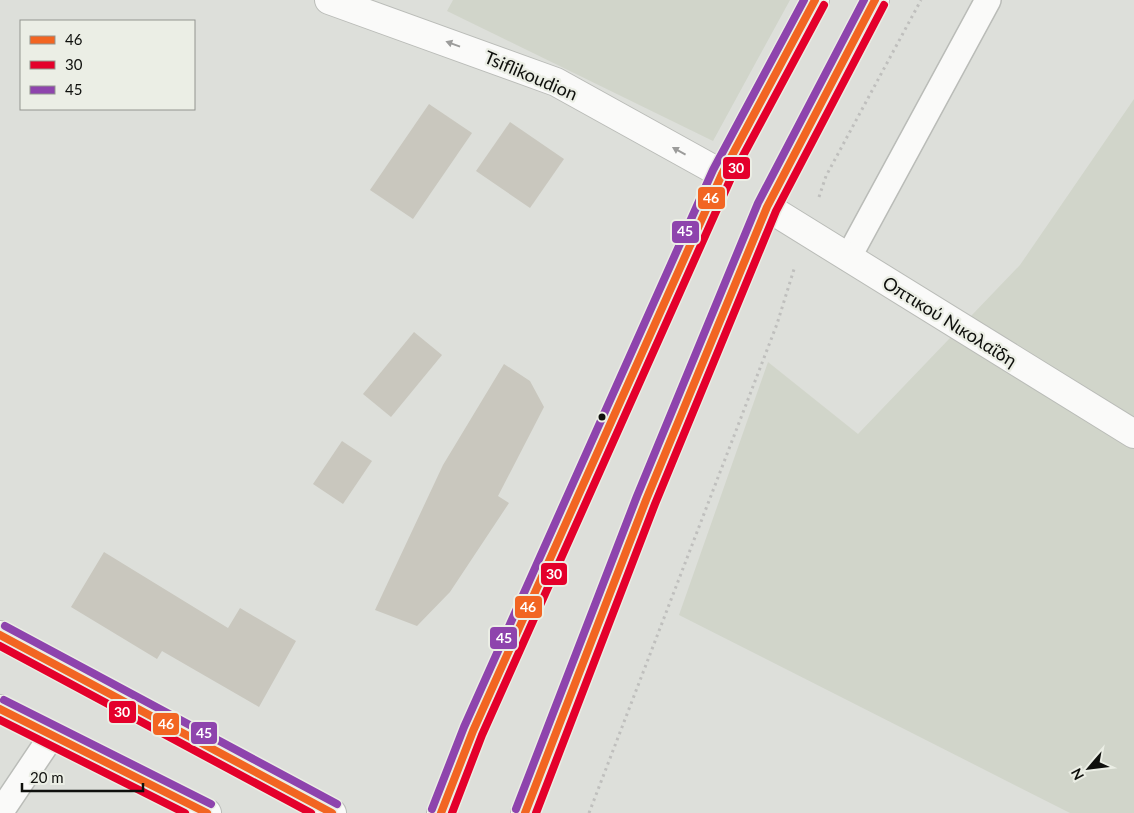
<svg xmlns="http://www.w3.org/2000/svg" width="1134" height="813" viewBox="0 0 1134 813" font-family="Lato,sans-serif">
<rect width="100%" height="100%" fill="#dddfda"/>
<!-- built -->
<g fill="#d1d5ca">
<polygon points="453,0 790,0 713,141 447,11"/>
<polygon points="1134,99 1134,813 1070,813 679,615 768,362 858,434 1020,265"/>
</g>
<!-- building -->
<g fill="#c9c7be">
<polygon points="429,104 472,133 413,219 370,190"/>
<polygon points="510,122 564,159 530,208 476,171"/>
<polygon points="414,332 442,355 391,417 363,394"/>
<polygon points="504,364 530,381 544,407 498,496 509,503 450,592 417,626 375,610 443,465"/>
<polygon points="342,441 372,461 343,504 313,484"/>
<polygon points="104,552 228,628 240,608 296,641 259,707 162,651 157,659 71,607"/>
</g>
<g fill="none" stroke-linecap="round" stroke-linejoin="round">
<!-- service casing -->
<g stroke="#babcb8" stroke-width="28">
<g id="service">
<polyline points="848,258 988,0"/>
<polyline points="0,813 51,737"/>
</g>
</g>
<!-- minor casing -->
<g stroke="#babcb8" stroke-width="30">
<g id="minor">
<polyline points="329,0 556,82 722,174"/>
<polyline points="767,207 1134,434"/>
</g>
</g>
<!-- secondary casing -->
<g stroke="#babcb8" stroke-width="30">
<g id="secondary">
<polyline points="0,635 332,813"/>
<polyline points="0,709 207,813"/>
<polyline points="441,813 473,731 722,174 815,0"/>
<polyline points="525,813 646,500 767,207 875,0"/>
</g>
</g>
<!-- path -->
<g stroke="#bfbfbd" stroke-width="3" stroke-dasharray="2.5 4" stroke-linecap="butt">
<polyline points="819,197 826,176 921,0"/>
<polyline points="589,813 777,324 795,266"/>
</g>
<!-- service -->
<use href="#service" stroke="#fafaf9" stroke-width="25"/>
<!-- minor -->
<use href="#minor" stroke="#fafaf9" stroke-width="28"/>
<!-- secondary -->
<use href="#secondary" stroke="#fafaf9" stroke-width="28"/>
<!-- bus-1 casing -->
<g stroke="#ebeee5" stroke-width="11">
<g id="bus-1">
<polyline points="0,635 332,813"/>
<polyline points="0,709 207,813"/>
<polyline points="441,813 473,731 722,174 815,0"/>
<polyline points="525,813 646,500 767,207 875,0"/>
</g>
</g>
<!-- bus-2 casing -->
<g stroke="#ebeee5" stroke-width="11">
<g id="bus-2">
<polyline points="0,646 311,813"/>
<polyline points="0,720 185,813"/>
<polyline points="452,813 482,735 731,178 824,5"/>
<polyline points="536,813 655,504 776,211 884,5"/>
</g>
</g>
<!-- bus-3 casing -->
<g stroke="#ebeee5" stroke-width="11">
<g id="bus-3">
<polyline points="5,626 337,804"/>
<polyline points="4,700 211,804"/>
<polyline points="432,809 464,727 713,170 804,0"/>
<polyline points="516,809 637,496 758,203 864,0"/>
</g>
</g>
<!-- bus-1 -->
<use href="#bus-1" stroke="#f26522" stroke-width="8"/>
<!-- bus-2 -->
<use href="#bus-2" stroke="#e4002b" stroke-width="8"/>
<!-- bus-3 -->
<use href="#bus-3" stroke="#8e44ad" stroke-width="8"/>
</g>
<!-- one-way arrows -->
<defs><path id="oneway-solid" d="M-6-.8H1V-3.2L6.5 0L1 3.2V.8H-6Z" transform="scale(1.25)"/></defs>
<g fill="#9c9c9b">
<use href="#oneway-solid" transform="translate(453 44) rotate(-160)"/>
<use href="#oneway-solid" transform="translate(679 151) rotate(-151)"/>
</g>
<!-- markers -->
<circle fill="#0f100d" stroke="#ebeee5" stroke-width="2" cx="602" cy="417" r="4.5"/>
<g text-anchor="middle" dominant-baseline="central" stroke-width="4.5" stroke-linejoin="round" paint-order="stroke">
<!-- street labels -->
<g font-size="18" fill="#0f100d" stroke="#ebeee5">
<text transform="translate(531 75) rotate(23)">Tsiflikoudion</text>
<text transform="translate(950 321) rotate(32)">Οπτικού Νικολαΐδη</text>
</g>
</g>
<g stroke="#ebeee5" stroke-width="2">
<rect x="722" y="156" width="29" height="24" rx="5" fill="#e4002b"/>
<rect x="697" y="186" width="29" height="24" rx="5" fill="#f26522"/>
<rect x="671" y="220" width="29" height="24" rx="5" fill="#8e44ad"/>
<rect x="540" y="562" width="28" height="24" rx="5" fill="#e4002b"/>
<rect x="514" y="595" width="29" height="24" rx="5" fill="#f26522"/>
<rect x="489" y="626" width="29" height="24" rx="5" fill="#8e44ad"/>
<rect x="108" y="700" width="29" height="24" rx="5" fill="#e4002b"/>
<rect x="152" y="712" width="28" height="24" rx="5" fill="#f26522"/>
<rect x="190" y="721" width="28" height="24" rx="5" fill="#8e44ad"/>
</g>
<g font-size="14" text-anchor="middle" font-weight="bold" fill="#fff">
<text x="736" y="173">30</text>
<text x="711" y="203">46</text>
<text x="685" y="236">45</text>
<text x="554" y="579">30</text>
<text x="528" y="612">46</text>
<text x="504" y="643">45</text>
<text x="122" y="717">30</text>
<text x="166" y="729">46</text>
<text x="204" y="738">45</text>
</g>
<!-- legend -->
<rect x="20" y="20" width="175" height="90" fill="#ebeee5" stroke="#93958f"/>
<rect x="30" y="36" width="25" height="8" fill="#f26522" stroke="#93958f"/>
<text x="65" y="45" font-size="15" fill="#0f100d">46</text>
<rect x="30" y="61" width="25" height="8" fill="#e4002b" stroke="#93958f"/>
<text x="65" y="70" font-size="15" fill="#0f100d">30</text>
<rect x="30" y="86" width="25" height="8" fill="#8e44ad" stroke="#93958f"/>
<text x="65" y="95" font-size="15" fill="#0f100d">45</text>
<!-- north arrow -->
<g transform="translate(1089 768) rotate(242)" stroke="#ebeee5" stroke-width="4" paint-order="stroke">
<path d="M0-4L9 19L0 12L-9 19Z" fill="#0f100d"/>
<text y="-8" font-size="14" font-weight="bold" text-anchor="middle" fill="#0f100d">N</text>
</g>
<!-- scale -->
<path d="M22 783v8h121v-8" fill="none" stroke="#0f100d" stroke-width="2.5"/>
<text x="30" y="783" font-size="15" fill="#0f100d" stroke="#ebeee5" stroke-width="4" paint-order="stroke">20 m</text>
</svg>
